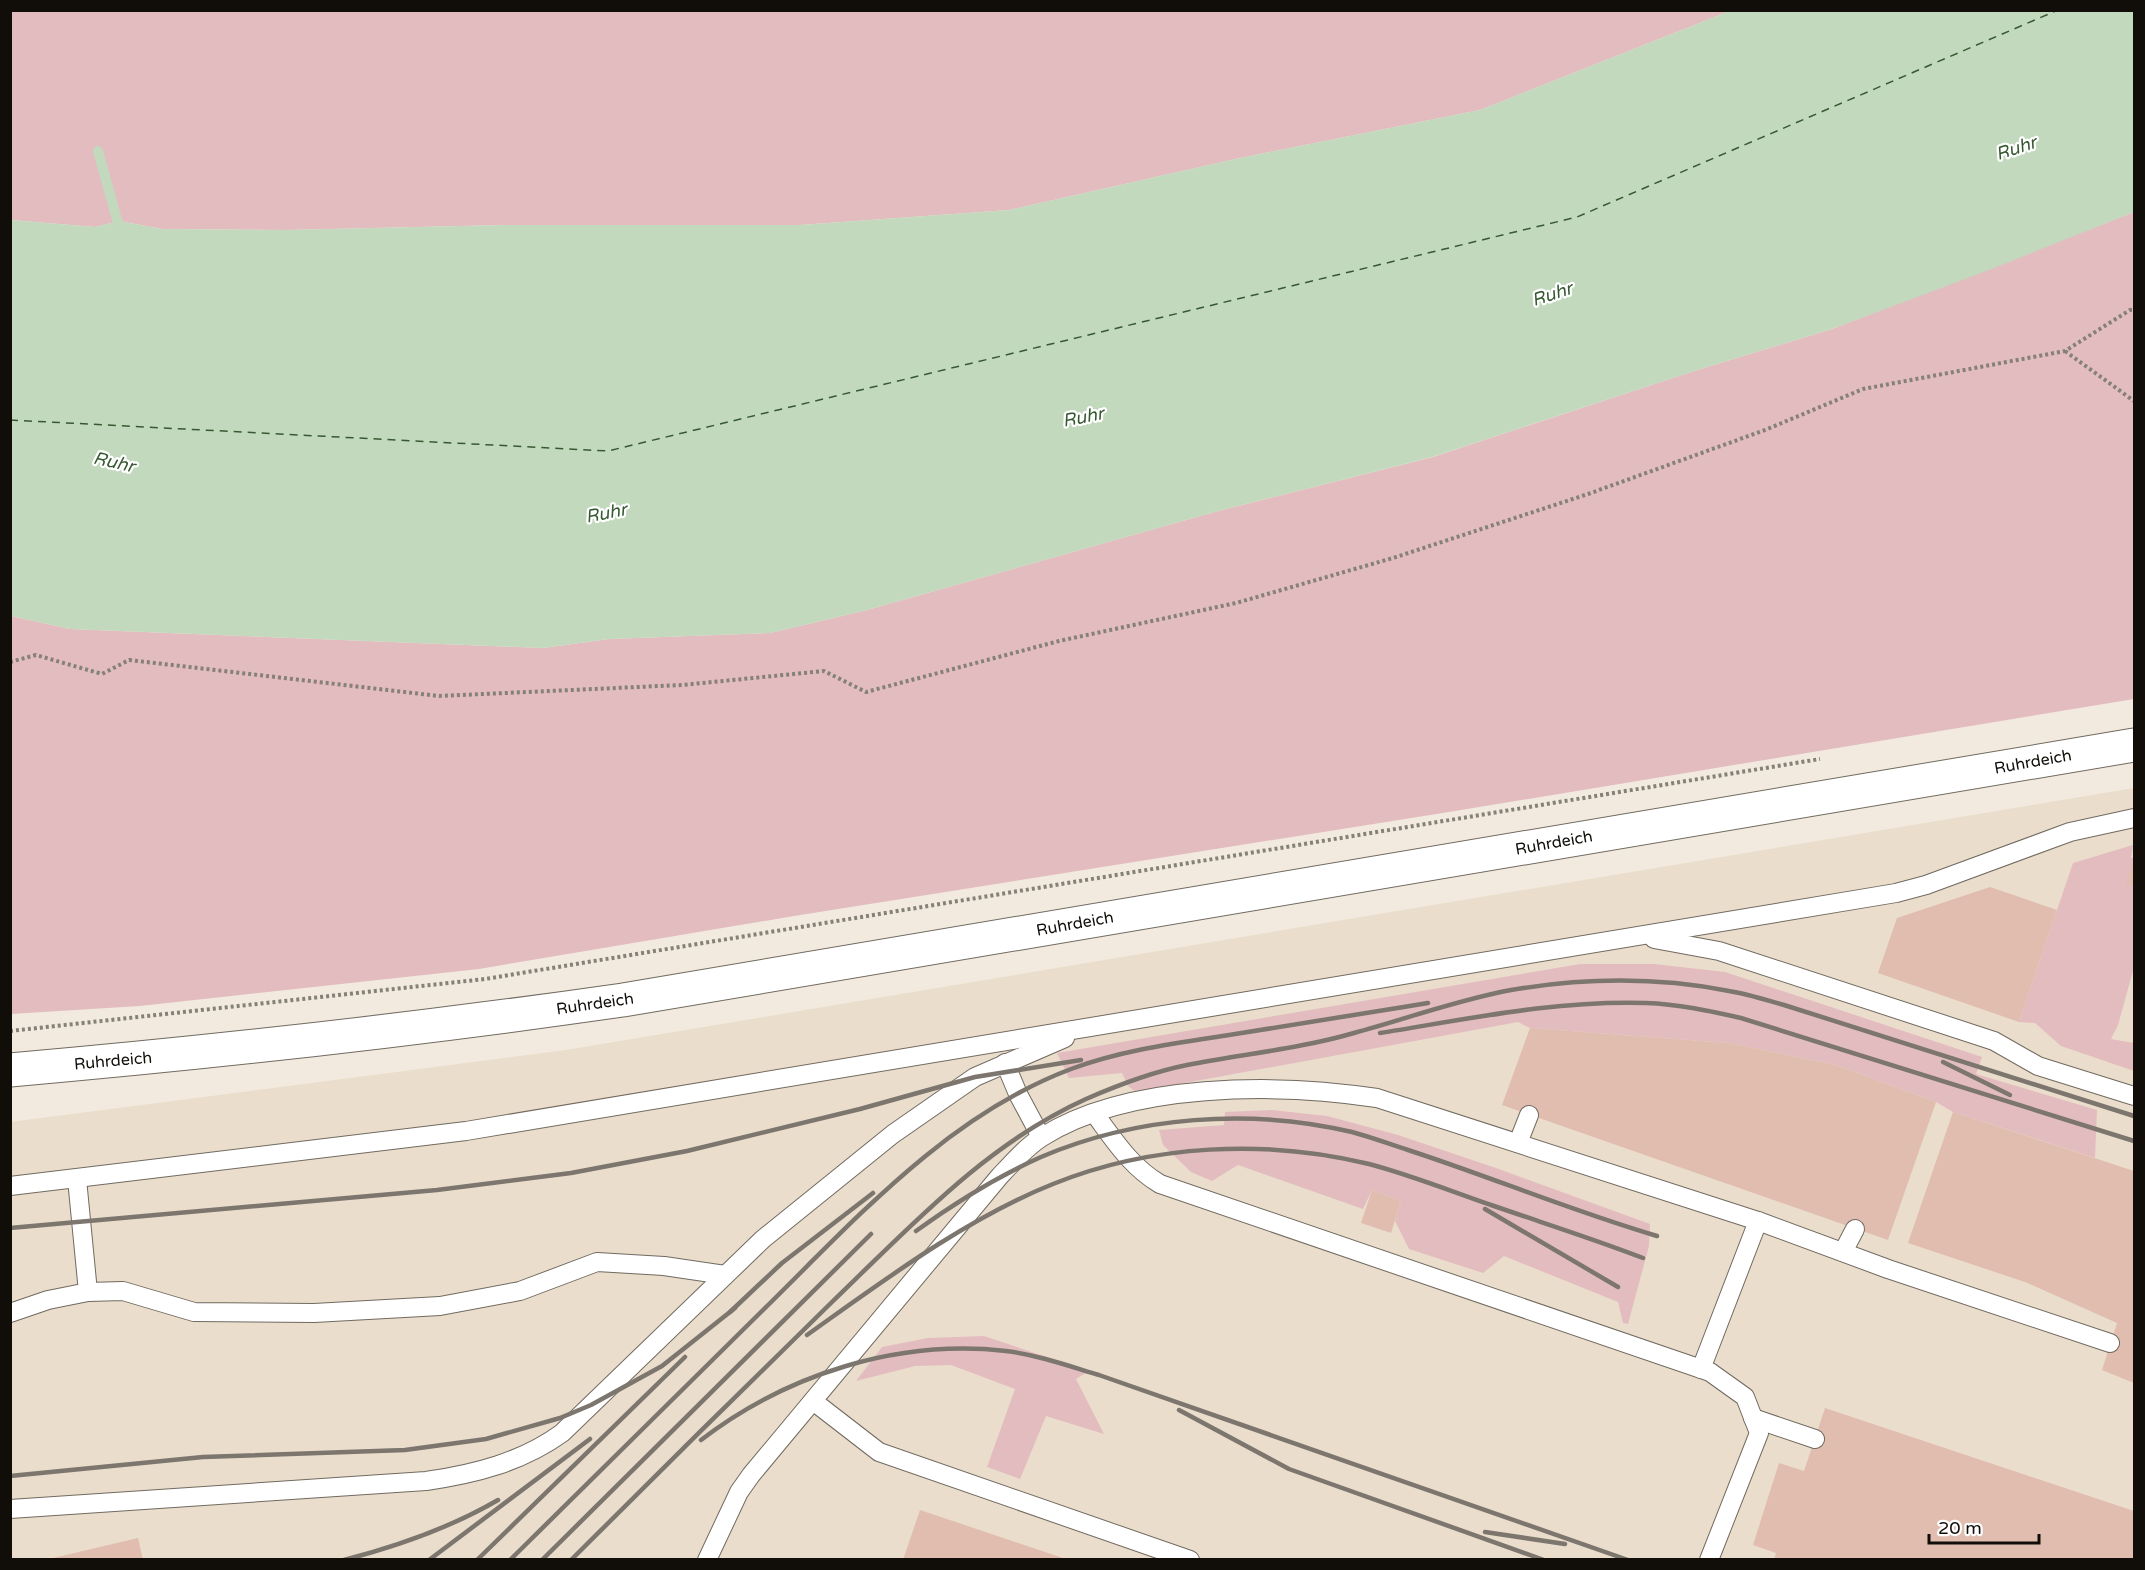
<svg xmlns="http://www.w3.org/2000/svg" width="2145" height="1570" viewBox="0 0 2145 1570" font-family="'Varela Round',sans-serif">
<rect width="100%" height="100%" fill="#f2eade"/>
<!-- built -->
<polygon fill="#eaddcb" points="2134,788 2134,1559 11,1559 10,1122 566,1050"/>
<!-- green -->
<g fill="#e3bcc0">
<polygon points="10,11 1730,11 1480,110 1240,158 1009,210 800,225 504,225 285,230 162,229 119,221 95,227 11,220"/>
<polygon points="2134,212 2134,699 1449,812 794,916 479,969 140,1006 11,1014 11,616 70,629 543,648 609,639 770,633 867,610 1218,511 1433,457 1691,372 1832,329"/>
<polygon points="2133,845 2131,858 2134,858 2134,967 2118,1025 2111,1039 2134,1043 2134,1071 2061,1046 2035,1023 2019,1022 2073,863"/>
<polygon points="1580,964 1654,964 1725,972 1982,1057 1976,1074 2097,1110 2095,1158 1953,1112 1936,1102 1836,1065 1728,1043 1530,1028 1518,1022 1136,1092 1128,1086 1122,1073 1069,1078 1057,1053"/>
<polygon points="1272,1110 1327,1116 1398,1135 1496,1168 1650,1224 1649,1246 1628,1324 1623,1323 1618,1302 1504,1256 1483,1273 1409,1249 1395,1221 1401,1201 1372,1190 1363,1209 1238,1165 1212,1181 1191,1172 1163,1145 1159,1130 1224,1125 1225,1112"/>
<polygon points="984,1336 1089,1371 1076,1379 1104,1434 1046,1416 1020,1479 987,1467 1015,1389 951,1365 915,1366 856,1381 882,1347 928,1338"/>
</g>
<!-- water -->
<polygon fill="#c2d9be" points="1730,11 2134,11 2134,212 1989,270 1832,329 1691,372 1432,457 1218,511 867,610 770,633 609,639 543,648 70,629 11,616 11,220 95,227 119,221 162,229 285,230 504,225 800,225 1009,210 1240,158 1480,110"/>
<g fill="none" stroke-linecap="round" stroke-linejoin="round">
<!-- stream -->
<polyline stroke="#c2d9be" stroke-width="10" points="98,151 121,234"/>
<!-- ferry -->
<polyline stroke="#375932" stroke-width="1.5" stroke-dasharray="8 6" stroke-linecap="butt" points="10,420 608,451 1577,217 2058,10"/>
</g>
<!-- building -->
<g fill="#e0bdaf">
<polygon points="2134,859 2134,887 2126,885"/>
<polygon points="1990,887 2057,910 2019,1022 1878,973 1897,918"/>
<polygon points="1530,1028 1728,1043 1836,1065 1936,1102 1888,1240 1502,1105"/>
<polygon points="1953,1112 2134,1171 2134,1383 2102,1370 2117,1323 2025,1282 1908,1243"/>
<polygon points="1372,1190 1401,1201 1391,1233 1361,1223"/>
<polygon points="1825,1408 2134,1511 2134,1560 1774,1560 1776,1553 1753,1545 1779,1463 1804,1471"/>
<polygon points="920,1510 1066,1559 1066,1560 903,1560"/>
<polygon points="138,1538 143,1560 49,1560 49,1559"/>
</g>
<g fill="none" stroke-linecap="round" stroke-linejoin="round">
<!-- service casing -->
<g stroke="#716a60" stroke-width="20">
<g id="service">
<polyline points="1654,939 1719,951 1994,1041 2038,1066 2134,1096"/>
<polyline points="1005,1063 1018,1094 1041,1137"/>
<path d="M1094,1113C1114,1140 1131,1167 1160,1184L1710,1372L1745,1397L1759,1433L1709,1560"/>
<polyline points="1518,1143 1529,1115"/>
<polyline points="77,1179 88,1292"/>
<polyline points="10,1186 466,1131 1896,893 1926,885 2070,832 2134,818"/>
<polyline points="1843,1252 1855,1229"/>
<polyline points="10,1313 48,1300 88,1292 123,1291 194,1312 314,1313 440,1306 520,1291 597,1262 664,1266 725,1275"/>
<polyline points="1701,1369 1758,1221"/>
<polyline points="813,1401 879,1452 1190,1560"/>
<polyline points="1753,1418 1815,1439"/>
<path d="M10,1509L426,1481C475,1474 522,1462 562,1433L763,1239L893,1134L975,1077L1065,1038"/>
<path d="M707,1560L739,1492L751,1475L999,1177C1012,1163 1026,1147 1042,1137C1129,1082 1278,1083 1377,1098L1758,1221L1888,1269L2110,1343"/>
</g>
</g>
<!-- primary casing -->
<g stroke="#716a60" stroke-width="35">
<path id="primary" d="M10,1070C216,1052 420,1029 623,1000L2134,745"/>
</g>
<!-- path -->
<g stroke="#858078" stroke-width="4" stroke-dasharray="3 3" stroke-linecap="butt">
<polyline points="2065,351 2134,401"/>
<polyline points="10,662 36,655 102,674 129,660 439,696 682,685 824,671 866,692 1059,641 1236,603 1393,558 1588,494 1765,430 1863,389 2065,351 2130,310 2134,310"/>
<polyline points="10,1031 485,979 1820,759"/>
</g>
<!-- service -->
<use href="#service" stroke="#fff" stroke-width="18"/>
<!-- primary -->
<use href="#primary" stroke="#fff" stroke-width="33"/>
<!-- rail -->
<g stroke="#7c766f" stroke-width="4.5">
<path d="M1380,1033C1468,1019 1557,1000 1646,1003C1678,1004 1710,1011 1741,1018L2134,1141"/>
<polyline points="1943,1062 2010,1095"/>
<polyline points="1485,1209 1618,1287"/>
<polyline points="10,1228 437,1190 571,1173 687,1151 860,1109 975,1077 1081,1060"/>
<path d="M916,1231C956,1202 996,1177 1041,1157C1137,1116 1250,1108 1352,1132C1371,1137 1389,1144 1408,1150C1491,1177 1572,1211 1657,1236"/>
<polyline points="730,1312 782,1263 873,1193"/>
<path d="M807,1335C883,1281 967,1218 1053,1184C1152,1144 1267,1139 1369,1164C1411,1175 1453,1192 1494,1206C1543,1223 1594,1239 1643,1258"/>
<polyline points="1179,1410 1289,1469 1544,1560"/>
<path d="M701,1440C787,1374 898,1339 1006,1351C1038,1355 1069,1366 1099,1375L1628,1560"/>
<polyline points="10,1476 203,1457 405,1450 486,1439 560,1418 591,1405 662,1366 735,1308"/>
<polyline points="1485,1532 1565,1544"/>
<path d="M344,1560C398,1546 450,1528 498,1500"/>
<polyline points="429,1560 590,1439"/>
<polyline points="477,1560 685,1357"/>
<path d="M510,1560C594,1477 677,1395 761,1312C854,1221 946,1116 1071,1069C1122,1050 1177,1043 1229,1035C1296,1024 1362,1014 1428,1003"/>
<polyline points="542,1560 871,1234"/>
<path d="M571,1560C658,1473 745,1387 833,1301C911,1226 986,1144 1086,1099C1118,1085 1152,1072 1187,1065C1242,1054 1299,1049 1354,1033C1406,1019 1457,1000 1511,990C1582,978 1658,977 1729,991C1748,994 1766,1000 1784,1005L2134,1116"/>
</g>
</g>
<g text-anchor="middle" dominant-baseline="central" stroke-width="4.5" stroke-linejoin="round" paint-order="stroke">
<!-- street labels -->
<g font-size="16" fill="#110e0a" stroke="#fff">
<text transform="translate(2033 762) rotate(-10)">Ruhrdeich</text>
<text transform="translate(1554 843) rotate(-10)">Ruhrdeich</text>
<text transform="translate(1075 924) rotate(-10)">Ruhrdeich</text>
<text transform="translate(595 1004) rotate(-8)">Ruhrdeich</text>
<text transform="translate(113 1061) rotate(-5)">Ruhrdeich</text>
</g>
<!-- water labels -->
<g font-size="18" font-style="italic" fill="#375932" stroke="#fff">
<text transform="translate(2016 148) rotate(-18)">Ruhr</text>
<text transform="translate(1552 294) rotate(-18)">Ruhr</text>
<text transform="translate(1083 417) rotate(-11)">Ruhr</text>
<text transform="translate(114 462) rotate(13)">Ruhr</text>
<text transform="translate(606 513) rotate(-11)">Ruhr</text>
</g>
</g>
<!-- border -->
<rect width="2145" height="1570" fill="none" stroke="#110e0a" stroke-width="24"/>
<!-- scale -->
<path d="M1929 1534v9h110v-9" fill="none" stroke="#110e0a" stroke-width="3"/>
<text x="1938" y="1534" font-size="18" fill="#110e0a" stroke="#ffffff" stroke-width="4.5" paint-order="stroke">20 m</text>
</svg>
